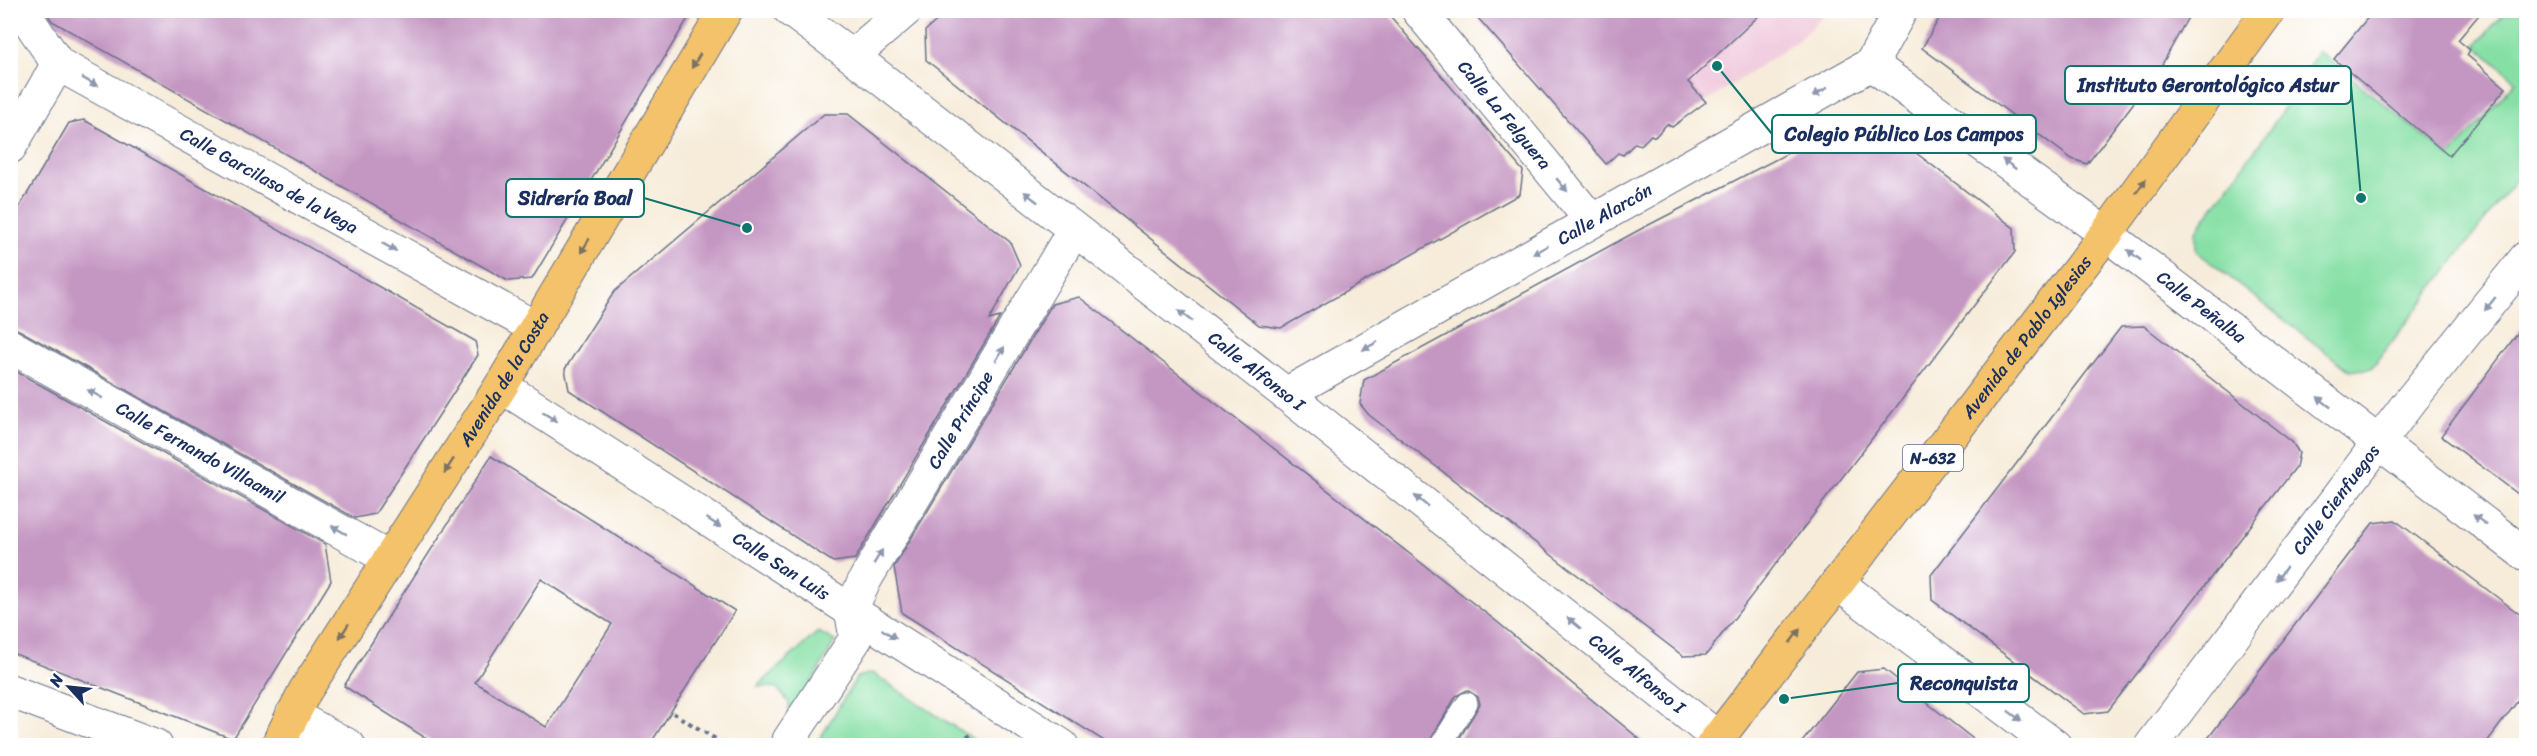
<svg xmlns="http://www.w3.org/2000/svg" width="2537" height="756" viewBox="0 0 2537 756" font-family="Sriracha,sans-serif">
<rect width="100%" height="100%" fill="#fff"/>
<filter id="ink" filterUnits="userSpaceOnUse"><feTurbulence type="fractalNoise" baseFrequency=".0167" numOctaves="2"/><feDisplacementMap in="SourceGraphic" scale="12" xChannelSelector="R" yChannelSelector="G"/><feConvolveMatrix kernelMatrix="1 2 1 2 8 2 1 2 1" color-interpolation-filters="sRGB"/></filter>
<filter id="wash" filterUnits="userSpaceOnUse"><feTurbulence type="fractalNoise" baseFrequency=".008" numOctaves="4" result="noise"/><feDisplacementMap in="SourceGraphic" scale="24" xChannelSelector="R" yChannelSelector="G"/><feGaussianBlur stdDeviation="1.35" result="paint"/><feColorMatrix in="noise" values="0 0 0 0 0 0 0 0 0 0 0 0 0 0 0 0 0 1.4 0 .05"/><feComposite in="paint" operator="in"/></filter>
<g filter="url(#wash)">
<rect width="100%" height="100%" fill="#f7ecda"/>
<!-- built -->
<polygon fill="#f2cfe0" points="1622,11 1828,11 1796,42 1706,102"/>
<!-- green -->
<g fill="#86e0a5" stroke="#508882" stroke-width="1.5">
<polygon points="2505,11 2526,11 2526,166 2372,368 2350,371 2196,251 2196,231 2278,118 2318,51 2450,157 2516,81 2476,46"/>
<polygon points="818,632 835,641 788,725 789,703 777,688 758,686"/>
<polygon points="872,673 982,745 816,745 857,677"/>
</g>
<g id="blocks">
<!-- building -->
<g fill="#c496c2" fill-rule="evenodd">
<polygon points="45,10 693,10 532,279 508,281 52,21"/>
<polygon points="949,10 1385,10 1523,171 1520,194 1281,328 1259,325 926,60 925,31"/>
<polygon points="1471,10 1765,10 1688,82 1706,102 1672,127 1667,124 1655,137 1651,135 1641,145 1635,143 1623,155 1618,153 1606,164"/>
<polygon points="1944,10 2192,10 2160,68 2087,164 2072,159 1922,48"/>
<polygon points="2374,10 2483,10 2458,40 2470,50 2467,55 2506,88 2449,156 2334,59"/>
<polygon points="824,114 848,114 1010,242 1020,265 989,320 1000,317 855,559 833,562 569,390 565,369 614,292"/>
<polygon points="1858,117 1869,117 2014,228 2015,252 1706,655 1683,656 1369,415 1360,404 1364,380 1639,230"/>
<polygon points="84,120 475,341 478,355 375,514 355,518 19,330 10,327 10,223 69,123"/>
<polygon points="1079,297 1496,621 1648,746 1455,746 1480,704 1478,697 1467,690 1456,696 1427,746 1112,746 902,613 894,567 1052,304"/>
<polygon points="2526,322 2526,500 2441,436"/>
<polygon points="2144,326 2292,442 2299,453 2296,467 2108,711 2084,714 1932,600 1931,575 2121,327"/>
<polygon points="10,368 325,544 331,581 233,739 10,652"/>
<path d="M491,456L735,611L649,746H438L344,686ZM541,579L612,624L546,727L475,682Z"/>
<polygon points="2395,520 2526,619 2526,690 2484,746 2202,746 2373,523"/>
<polygon points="1884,669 1982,746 1799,746 1857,672"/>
</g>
</g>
</g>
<g filter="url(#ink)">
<use href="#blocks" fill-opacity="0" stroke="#687189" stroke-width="1.5"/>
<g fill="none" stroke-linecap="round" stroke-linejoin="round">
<!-- service casing -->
<g stroke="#687189" stroke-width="23">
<polyline id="service" points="1440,746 1467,703"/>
</g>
<!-- minor casing -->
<g stroke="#687189" stroke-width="35">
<g id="minor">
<path id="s1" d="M22,10L58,64L536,328"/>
<path id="s2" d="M790,10L852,56L1286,394L1718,738"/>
<path id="s3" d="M1418,10L1592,221"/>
<polyline points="852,56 906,10"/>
<path id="s4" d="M1871,64L2106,234L2526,555"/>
<polyline points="10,147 58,64"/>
<path id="s5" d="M10,346L390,559"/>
<path id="s6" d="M501,386L1062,746"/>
<path id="s7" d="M1286,394L1871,64L1901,10"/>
<polyline points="1837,583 2055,746"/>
<polyline points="10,691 156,746"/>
<polyline points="292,715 349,746"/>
<path id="s8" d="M789,740L856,638L851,609L866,578L1074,230"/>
<path id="s9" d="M2151,746L2407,405L2526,258"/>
</g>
</g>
<!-- primary casing -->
<g stroke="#687189" stroke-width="35">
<g id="primary">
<path id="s10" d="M277,746L305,691L501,386L726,10"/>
<path id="s11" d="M1712,746L2106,234L2269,10"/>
</g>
</g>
<!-- path -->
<g stroke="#687189" stroke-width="4" stroke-dasharray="4.5 4.5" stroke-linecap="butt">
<polyline points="673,713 727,746"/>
<polyline points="951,746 973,734"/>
</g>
<!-- service -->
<use href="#service" stroke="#fff" stroke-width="21"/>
<!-- minor -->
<use href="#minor" stroke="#fff" stroke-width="33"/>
<!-- primary -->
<use href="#primary" stroke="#f3c26a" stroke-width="33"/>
</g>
<!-- one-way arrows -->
<defs><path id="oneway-solid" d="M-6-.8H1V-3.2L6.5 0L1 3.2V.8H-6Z" transform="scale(1.5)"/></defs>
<g fill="#7c7163">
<use href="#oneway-solid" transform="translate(696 61) rotate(121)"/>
<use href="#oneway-solid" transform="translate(2141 186) rotate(-54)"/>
<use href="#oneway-solid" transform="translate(585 246) rotate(121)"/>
<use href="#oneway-solid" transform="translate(449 466) rotate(123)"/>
<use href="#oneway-solid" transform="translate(344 631) rotate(123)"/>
<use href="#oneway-solid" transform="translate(1795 636) rotate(-53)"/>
</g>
<g fill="#8d97ae">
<use href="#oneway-solid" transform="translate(90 82) rotate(29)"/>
<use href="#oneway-solid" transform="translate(1820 92) rotate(151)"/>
<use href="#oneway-solid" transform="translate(2009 164) rotate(-144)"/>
<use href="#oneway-solid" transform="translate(1562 185) rotate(50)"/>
<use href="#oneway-solid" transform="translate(1031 197) rotate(-142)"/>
<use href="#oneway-solid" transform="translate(389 247) rotate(29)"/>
<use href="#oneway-solid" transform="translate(1540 250) rotate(151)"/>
<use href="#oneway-solid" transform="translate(2134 255) rotate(-142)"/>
<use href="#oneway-solid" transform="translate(2490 304) rotate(129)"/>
<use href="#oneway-solid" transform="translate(1185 316) rotate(-142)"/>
<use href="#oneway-solid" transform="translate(1370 346) rotate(151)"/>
<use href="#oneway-solid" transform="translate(1000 354) rotate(-59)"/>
<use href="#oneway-solid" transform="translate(95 394) rotate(-151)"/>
<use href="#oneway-solid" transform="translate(2324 402) rotate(-142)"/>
<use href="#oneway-solid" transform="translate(550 417) rotate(32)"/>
<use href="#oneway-solid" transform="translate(1421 501) rotate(-141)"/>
<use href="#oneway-solid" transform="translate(2480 520) rotate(-143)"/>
<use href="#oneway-solid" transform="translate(714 523) rotate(33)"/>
<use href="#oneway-solid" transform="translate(339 530) rotate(-151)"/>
<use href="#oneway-solid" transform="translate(878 557) rotate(-59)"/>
<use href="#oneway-solid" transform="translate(2281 574) rotate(127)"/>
<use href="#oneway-solid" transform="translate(1574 623) rotate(-141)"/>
<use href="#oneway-solid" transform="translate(889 634) rotate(33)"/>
<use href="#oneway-solid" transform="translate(2015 716) rotate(37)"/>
</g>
</g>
<g text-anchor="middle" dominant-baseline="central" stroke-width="4.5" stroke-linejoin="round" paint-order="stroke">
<!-- shield labels -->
<rect fill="#fff" stroke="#5f6d8e" stroke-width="1.5" x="1903" y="445" width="60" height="26" rx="4.5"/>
<g font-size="16" font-weight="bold" fill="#1b2f5e">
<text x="1933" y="458">N-632</text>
</g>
<!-- street labels -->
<g font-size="18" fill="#1b2f5e" stroke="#fff">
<text stroke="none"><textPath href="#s3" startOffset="136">Calle La Felguera</textPath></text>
<text stroke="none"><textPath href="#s1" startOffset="306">Calle Garcilaso de la Vega</textPath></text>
<text stroke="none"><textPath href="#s7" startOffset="366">Calle Alarcón</textPath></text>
<text stroke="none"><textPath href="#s4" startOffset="410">Calle Peñalba</textPath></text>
<text stroke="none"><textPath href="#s11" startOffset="516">Avenida de Pablo Iglesias</textPath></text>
<text stroke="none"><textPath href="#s2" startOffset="590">Calle Alfonso I</textPath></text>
<text stroke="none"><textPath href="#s10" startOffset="432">Avenida de la Costa</textPath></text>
<text stroke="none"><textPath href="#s8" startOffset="370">Calle Príncipe</textPath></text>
<text stroke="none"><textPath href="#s5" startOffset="218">Calle Fernando Villaamil</textPath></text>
<text stroke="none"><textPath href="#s9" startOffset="308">Calle Cienfuegos</textPath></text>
<text stroke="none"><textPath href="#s6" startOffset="333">Calle San Luis</textPath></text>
<text stroke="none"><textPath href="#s2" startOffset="1076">Calle Alfonso I</textPath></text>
</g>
</g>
<!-- callouts -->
<path fill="none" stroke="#0f766e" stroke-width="2" d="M2361 198L2351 85M1717 66L1772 134M747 228L644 198M1784 699L1898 683"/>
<g fill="#0f766e" stroke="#fff" stroke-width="2">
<circle cx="2361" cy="198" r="6"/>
<circle cx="1717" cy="66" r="6"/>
<circle cx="747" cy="228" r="6"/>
<circle cx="1784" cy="699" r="6"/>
</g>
<g fill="#fff" stroke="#0f766e" stroke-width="2">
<rect x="2065" y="66" width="286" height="38" rx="6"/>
<rect x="1772" y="115" width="264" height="38" rx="6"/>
<rect x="506" y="179" width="138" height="38" rx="6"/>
<rect x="1898" y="664" width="131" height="38" rx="6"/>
</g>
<g font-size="20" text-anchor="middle" font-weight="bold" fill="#1b2f5e">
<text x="2208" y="92">Instituto Gerontológico Astur</text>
<text x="1904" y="141">Colegio Público Los Campos</text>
<text x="575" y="205">Sidrería Boal</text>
<text x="1964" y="690">Reconquista</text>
</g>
<!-- margin -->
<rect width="2537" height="756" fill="none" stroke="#fff" stroke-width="36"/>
<!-- north arrow -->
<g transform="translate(69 687) rotate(297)" stroke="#ffffff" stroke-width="4.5" paint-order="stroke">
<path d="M0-4.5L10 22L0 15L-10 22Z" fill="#1b2f5e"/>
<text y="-9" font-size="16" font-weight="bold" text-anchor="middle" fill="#1b2f5e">N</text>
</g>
</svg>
